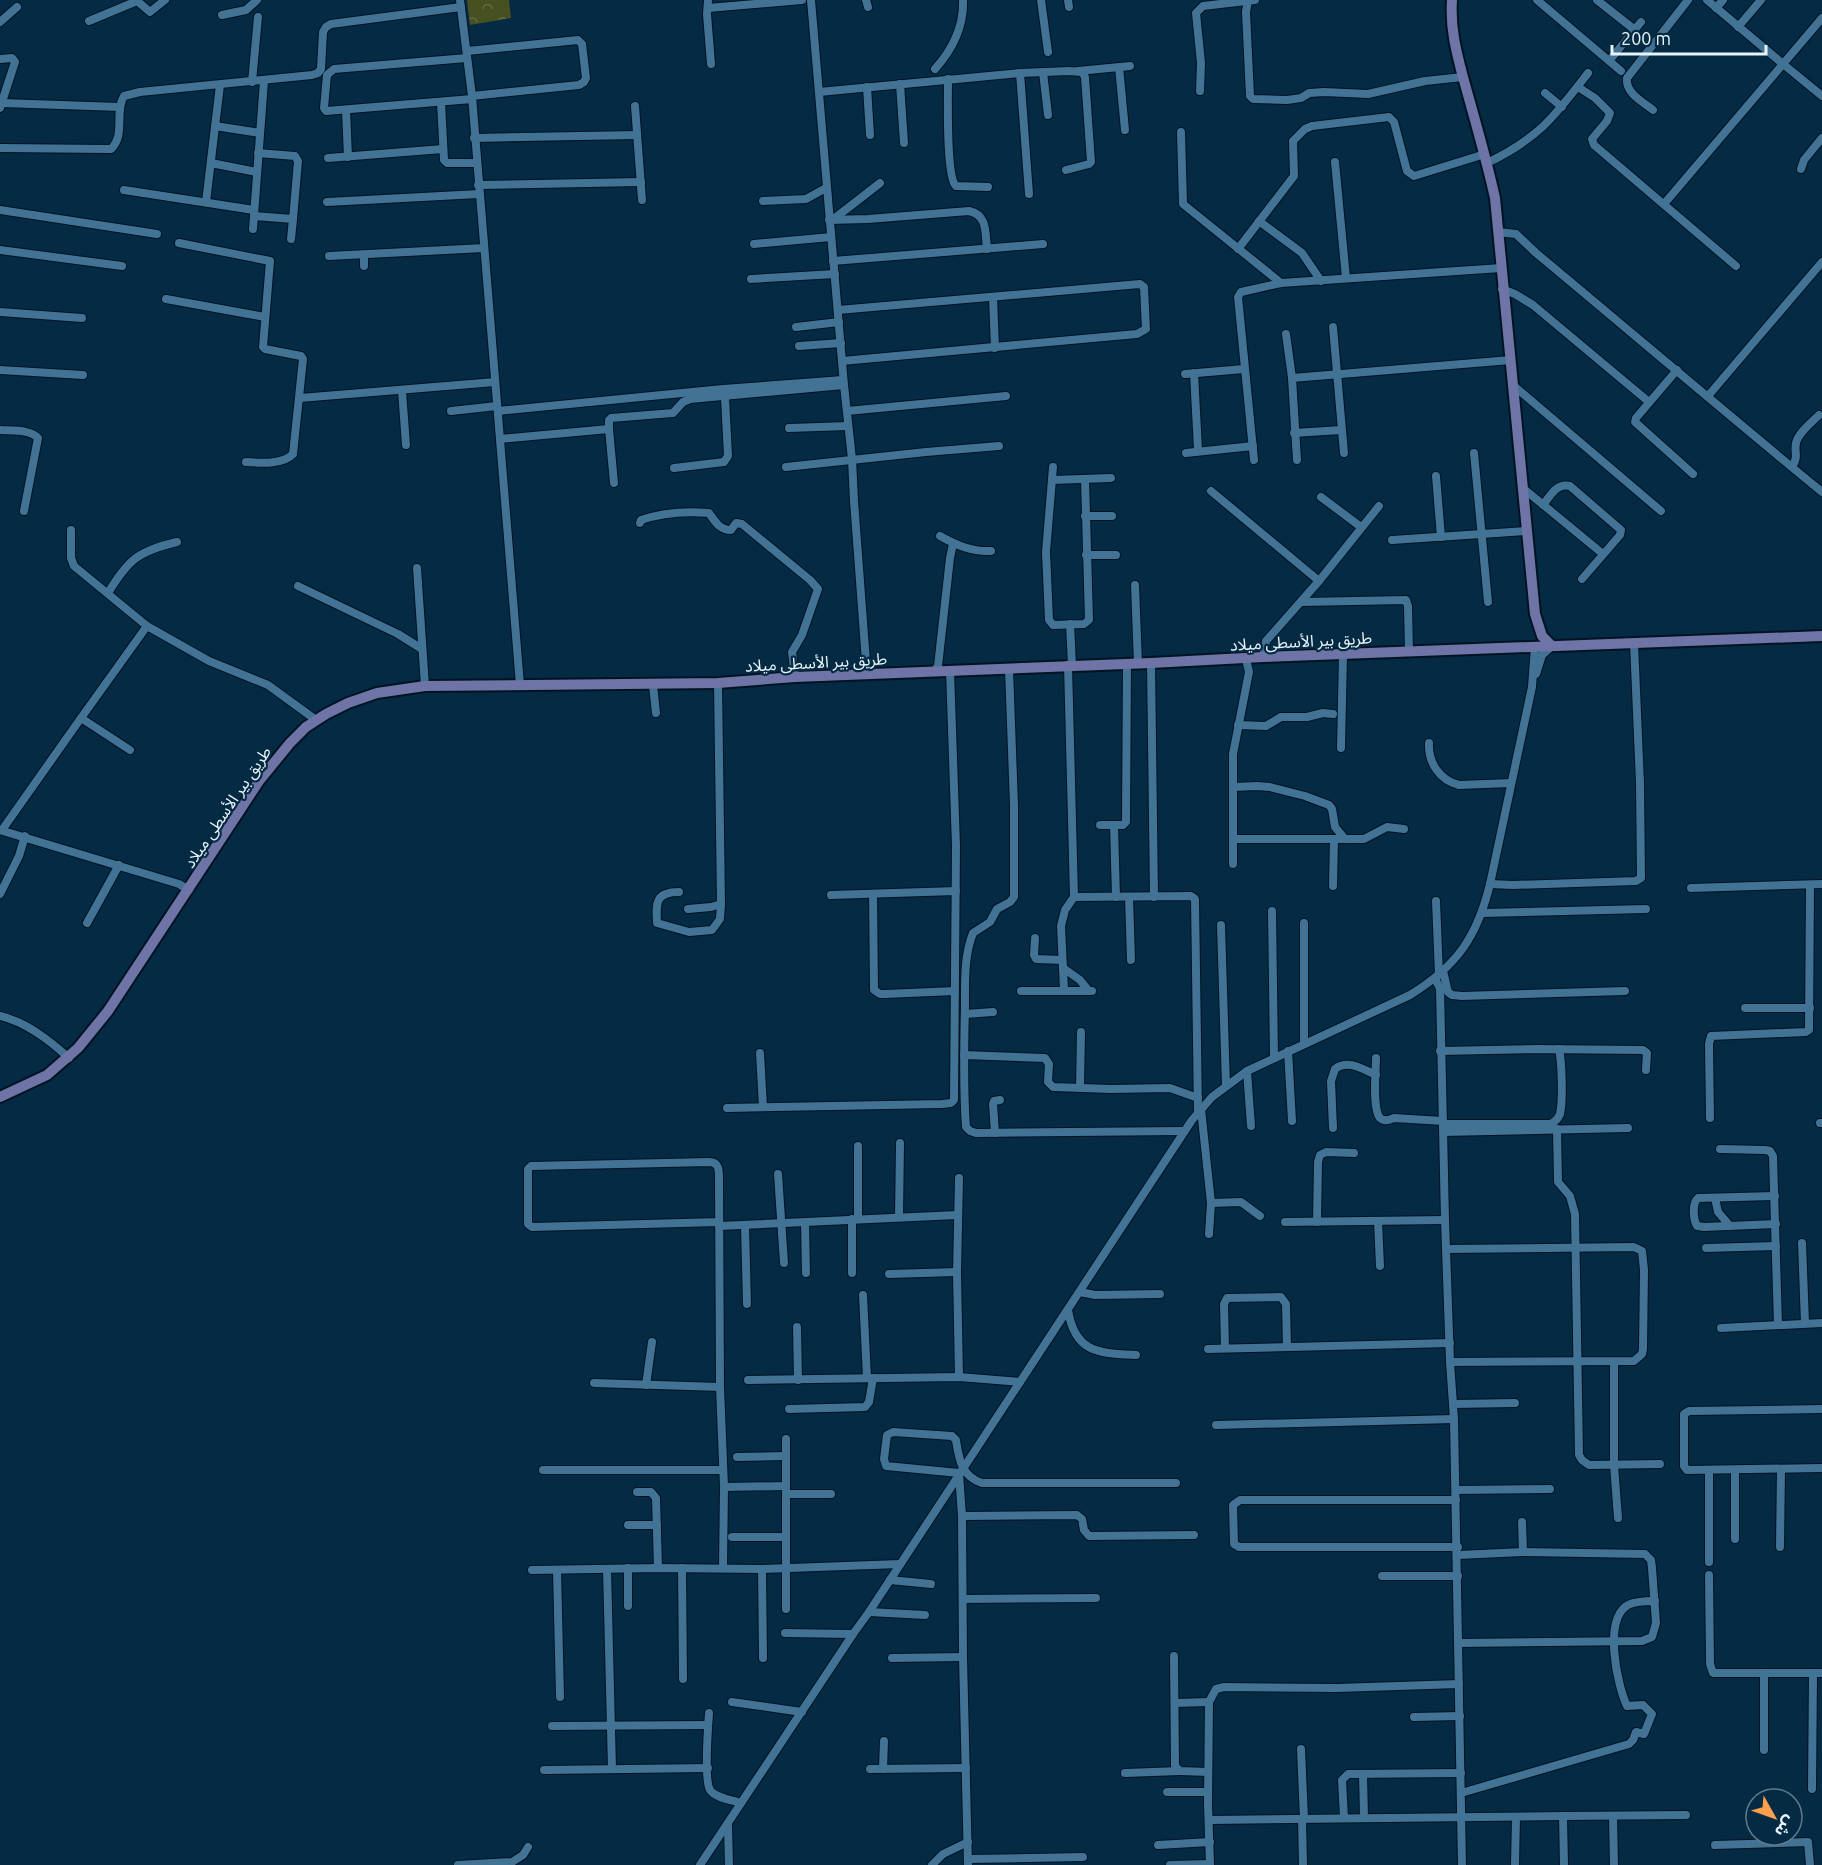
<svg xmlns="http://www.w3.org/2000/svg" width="1822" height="1865" viewBox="0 0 1822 1865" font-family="Ubuntu,'Noto Sans Arabic',sans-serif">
<defs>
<pattern id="forest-crowns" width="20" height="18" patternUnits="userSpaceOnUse" patternTransform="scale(1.5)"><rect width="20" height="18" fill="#465021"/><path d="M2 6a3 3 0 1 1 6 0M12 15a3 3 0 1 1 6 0" fill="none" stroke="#616a42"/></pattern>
</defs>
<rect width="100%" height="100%" fill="#042b43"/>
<!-- forest -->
<polygon fill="url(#forest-crowns)" points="467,0 509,0 511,18 470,25"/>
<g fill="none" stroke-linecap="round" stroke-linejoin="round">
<!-- minor casing -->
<g stroke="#001323" stroke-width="10">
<g id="minor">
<polyline points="136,0 150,12 165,0"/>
<polyline points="460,0 472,96 520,685"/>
<polyline points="708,0 707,14 711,64"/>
<polyline points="811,0 844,385 852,459 854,501 867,675"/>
<polyline points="866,0 868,7"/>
<polyline points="1041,0 1048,52"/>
<polyline points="1068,0 1069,7"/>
<polyline points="1537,0 1621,71"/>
<polyline points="1597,0 1635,30"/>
<polyline points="1248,1 1246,12 1250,96 1253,99 1287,100 1301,98 1309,93 1324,92 1368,94 1425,81 1463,77"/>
<polyline points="708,8 802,0"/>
<polyline points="1716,8 1723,0"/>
<polyline points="222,15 246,10 257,0"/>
<polyline points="1822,18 1783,64 1822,96"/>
<polyline points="89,21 137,1"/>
<polyline points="0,22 17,7"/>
<polyline points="1738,27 1761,0"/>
<polyline points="467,51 578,40 582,44 586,78 584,82 579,85 472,96"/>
<polyline points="467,58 334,69 327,75 324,108 326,111 472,99"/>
<polyline points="0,59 12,58 15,62 0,108"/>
<polyline points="1609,61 1641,22"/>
<polyline points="1119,67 1125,130"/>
<path d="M935,69C952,50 964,26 963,0"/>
<polyline points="1078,71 1130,66"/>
<polyline points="1043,72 1048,115"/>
<polyline points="1020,73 1029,194"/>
<path d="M948,79C948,97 946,177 956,186L988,187"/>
<polyline points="252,82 258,17"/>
<polyline points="900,84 904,143"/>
<polyline points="867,87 870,135"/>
<polyline points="1578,87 1595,98 1610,113 1607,121 1592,139 1594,145 1736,266"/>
<polyline points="1200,91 1201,63 1196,13 1203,6 1255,0"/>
<polyline points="819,92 1020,73 1069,71 1082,72 1085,77 1091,162 1089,164 1066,170"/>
<polyline points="1545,93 1562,107"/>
<polyline points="441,102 444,160 447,163 476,163"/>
<polyline points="2,103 120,107"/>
<polyline points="635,106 642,200"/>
<polyline points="346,110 348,157"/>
<path d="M1653,110C1643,102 1625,93 1627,78L1688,0"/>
<polyline points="215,126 260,133"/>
<polyline points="1181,132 1183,204 1281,283"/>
<polyline points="474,138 637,135"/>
<path d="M0,148L111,149C126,135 114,112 124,96L140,92L312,75L318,73L321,69L323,32L326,27L331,24L461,7"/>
<polyline points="328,158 443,149"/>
<polyline points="1335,162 1346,278"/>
<polyline points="211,163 257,172"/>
<path d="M1487,163C1539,138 1554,117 1588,73"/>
<polyline points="1801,169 1804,160 1822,138"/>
<polyline points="478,185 641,182"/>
<polyline points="124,190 254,210"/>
<polyline points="763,201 806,199 826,188"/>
<polyline points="206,202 220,85"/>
<polyline points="327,202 479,194"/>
<polyline points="1664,204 1783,64 1707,0"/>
<polyline points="0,210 157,234"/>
<polyline points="254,216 293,219 298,161 295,156 258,153"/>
<polyline points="835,218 880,183"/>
<path d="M829,220L868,219L969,211C988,215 985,233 987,249"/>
<polyline points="1259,221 1302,253 1321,281"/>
<polyline points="253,229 264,81"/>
<path d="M1498,232L1516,234L1536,253C1632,333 1726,413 1822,492"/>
<polyline points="291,239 293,219"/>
<path d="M179,243L270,261L263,347L265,349L301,356L303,359L293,454C283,465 259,463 246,462"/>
<polyline points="754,244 831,237"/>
<polyline points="1238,249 1294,176 1293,141 1305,129 1312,126 1389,117 1394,122 1407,171 1414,176 1485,154"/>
<polyline points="0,250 122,266"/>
<polyline points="364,255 364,266"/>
<polyline points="329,256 484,248"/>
<polyline points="833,261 1043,244"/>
<polyline points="751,279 835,274"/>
<polyline points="1502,289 1515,294 1533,305 1649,402"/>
<polyline points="993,297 995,348"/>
<polyline points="166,299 265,317"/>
<polyline points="838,310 1140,284 1144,287 1146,329 1137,334 842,361"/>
<polyline points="0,312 82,318"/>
<polyline points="796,327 839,322"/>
<polyline points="1333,327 1344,453"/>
<polyline points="1286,334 1292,378"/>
<polyline points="799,346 841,343"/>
<polyline points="0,370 83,375"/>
<polyline points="1677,370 1636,418 1635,422 1693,474"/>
<polyline points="1194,373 1198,450"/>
<polyline points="1185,374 1244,369"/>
<polyline points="1514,386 1661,511"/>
<polyline points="402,391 406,445"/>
<polyline points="1708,396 1822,262"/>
<polyline points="300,398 495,382"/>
<polyline points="451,411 497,406"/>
<polyline points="498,411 723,389 843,380"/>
<polyline points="847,411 1006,396"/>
<polyline points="789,428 848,426"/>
<polyline points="609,429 609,420 611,418 673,413 683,402 690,399 844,385"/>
<path d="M0,430C12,431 29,429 38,438L24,511"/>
<polyline points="1294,433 1341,430"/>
<polyline points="500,439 609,429 614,483"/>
<polyline points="1186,453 1253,446"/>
<polyline points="1474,453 1488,602"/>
<polyline points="1254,460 1238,297 1241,292 1281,283 1501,268"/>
<polyline points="1297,460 1292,378 1511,360"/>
<polyline points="786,467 926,452 999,446"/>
<polyline points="1053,467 1046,552 1049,620 1053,625 1084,624 1089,620 1085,479"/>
<path d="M1792,467C1799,456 1794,453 1796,443C1798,433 1812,422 1819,415"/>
<polyline points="674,468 724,462 728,456 725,397"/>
<polyline points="1436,476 1441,537"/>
<polyline points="1052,480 1111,478"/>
<polyline points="1524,489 1603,554"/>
<polyline points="1211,491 1319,581"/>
<polyline points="1321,497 1361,527"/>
<path d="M1543,505C1551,495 1556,483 1570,486L1621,530L1620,535L1582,579"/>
<polyline points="1085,516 1112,516"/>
<path d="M640,523L641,520C661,513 687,511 709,513C715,521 719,530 731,530L736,523L742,524L810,580L818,589L802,635L792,652L795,677"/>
<polyline points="71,530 71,558 74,566 147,626 81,718"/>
<path d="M940,536C956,545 972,552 991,551"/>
<polyline points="1392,540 1527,531"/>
<polyline points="1086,555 1116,555"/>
<polyline points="417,568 425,686"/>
<polyline points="1135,585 1138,664"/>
<polyline points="298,586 398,634 422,649"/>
<path d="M108,593C128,560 138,551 177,542"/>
<polyline points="1302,602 1406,600 1408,606 1409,652"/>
<polyline points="1070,624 1072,665"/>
<polyline points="147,626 209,661 268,685 316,720"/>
<polyline points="1263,657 1266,641 1319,581 1379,506"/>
<polyline points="1151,663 1154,897"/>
<polyline points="1068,665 1074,897 1191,896 1195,899 1198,1113"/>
<path d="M1009,669L1014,805V897L1010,902L997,909L990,922L973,933C964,955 965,982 965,1006C964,1046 963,1087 966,1127L970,1131L976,1133L1183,1131"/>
<polyline points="934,672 938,666 950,558 953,544"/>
<polyline points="1536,674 1542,655 1552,646"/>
<polyline points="653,685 656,713"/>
<polyline points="1238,725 1266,726 1281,717 1307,717 1323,713 1333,714"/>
<path d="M1429,743C1428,762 1439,780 1459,785L1511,783"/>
<polyline points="1341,748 1343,654"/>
<polyline points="1233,787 1257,786 1270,787 1305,796 1329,805 1332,809 1335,827 1345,839"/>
<polyline points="1100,825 1123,825 1126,822 1127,664"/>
<polyline points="1114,825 1116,897"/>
<polyline points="0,830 179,884 189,890"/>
<polyline points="2,830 81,718 130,750"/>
<polyline points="1233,839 1364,839 1387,827 1404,829"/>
<polyline points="1233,864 1233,754 1249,672 1246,659"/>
<polyline points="1490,884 1513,885 1636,881 1641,878 1640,783 1634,643"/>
<polyline points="1333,886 1334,839"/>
<polyline points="1691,888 1822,884"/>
<path d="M679,892C655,892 656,903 657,923L689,932L712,930L720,919L721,904L718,683"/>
<polyline points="0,894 19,856 25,836"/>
<polyline points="873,894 874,990 880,994 885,994 955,991"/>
<polyline points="831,895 956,891"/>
<polyline points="1129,897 1131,960"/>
<polyline points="1436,901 1439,975"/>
<polyline points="688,909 711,907 721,904"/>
<polyline points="1272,911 1274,1058"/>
<polyline points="1483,913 1646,909"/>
<polyline points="87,923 119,865"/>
<polyline points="1304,923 1304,1044"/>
<polyline points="1221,925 1226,1086"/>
<polyline points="1035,938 1034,955 1036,959 1062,960"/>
<polyline points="1063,968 1080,980 1088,990"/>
<polyline points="1443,971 1448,992 1452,995 1462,996 1625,991"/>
<polyline points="1435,979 1440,988 1445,1220 1450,1362 1454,1419 1462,1865"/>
<polyline points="1064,990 1061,926 1065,910 1074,897"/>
<polyline points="1021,991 1092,991"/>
<polyline points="1745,1008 1810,1008"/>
<polyline points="965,1014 993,1012"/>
<path d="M0,1016C26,1022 49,1040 69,1058"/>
<polyline points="1288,1051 1292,1121"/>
<polyline points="1440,1051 1537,1049 1643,1050 1647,1053 1646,1070"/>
<polyline points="760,1053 763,1107"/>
<polyline points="964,1055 1045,1058 1049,1064 1048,1082 1053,1087 1111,1089 1170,1088 1198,1098"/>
<path d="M1376,1058C1376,1070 1372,1109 1380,1118C1384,1122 1389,1120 1394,1118L1443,1121"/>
<polyline points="1247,1071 1251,1126"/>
<polyline points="1080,1088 1081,1032"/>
<polyline points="727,1108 942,1104 951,1103 954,1100 956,846 950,670"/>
<polyline points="1201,1109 1211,1203 1209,1234"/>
<polyline points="1710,1118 1709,1044 1711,1036 1806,1032 1809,1030 1810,885"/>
<polyline points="1820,1123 1822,1123"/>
<path d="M1443,1124H1550C1555,1122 1558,1119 1560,1114C1563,1101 1562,1063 1559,1049"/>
<path d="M1333,1128L1331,1081L1335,1069C1348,1059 1362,1069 1376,1075"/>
<polyline points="1557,1129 1558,1182 1570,1196 1575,1214 1579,1455 1582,1460 1589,1465 1660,1464"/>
<polyline points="1443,1132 1628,1128"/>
<polyline points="995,1133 993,1104 994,1101 1000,1100"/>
<polyline points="1720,1149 1765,1150 1770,1151 1773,1156 1778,1325"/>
<polyline points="778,1174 784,1263"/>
<polyline points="959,1178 957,1272 959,1377"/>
<path d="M1775,1196L1698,1198C1692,1203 1693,1219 1697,1226L1704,1227L1776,1224"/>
<polyline points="1715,1198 1718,1212 1730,1226"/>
<polyline points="1211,1203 1241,1202 1260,1216"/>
<polyline points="899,1217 900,1143"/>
<polyline points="858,1219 858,1146"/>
<polyline points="1378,1221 1380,1266"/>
<path d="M719,1222L532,1227L528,1224V1169L531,1166L709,1162C719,1162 719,1170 719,1178L720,1387L724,1487L723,1567"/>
<polyline points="805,1222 806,1273"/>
<polyline points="1285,1222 1445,1220"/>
<polyline points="1317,1222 1318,1162 1320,1155 1326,1152 1354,1153"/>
<polyline points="719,1226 957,1215"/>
<polyline points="745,1226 747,1304"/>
<polyline points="1802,1243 1805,1323"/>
<polyline points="1706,1248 1776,1246"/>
<polyline points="1447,1249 1634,1247 1642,1251 1644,1270 1643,1349 1642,1354 1634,1361 1450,1362"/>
<polyline points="852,1273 852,1219"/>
<polyline points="889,1274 957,1272"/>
<polyline points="1080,1292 1095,1295 1160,1294"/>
<polyline points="863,1295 867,1378"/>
<path d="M1068,1310C1075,1353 1098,1353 1136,1355"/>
<polyline points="797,1327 798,1380"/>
<polyline points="1721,1328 1822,1323"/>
<polyline points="1225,1348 1224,1304 1227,1298 1281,1297 1286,1304 1287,1347"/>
<polyline points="1208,1349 1450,1343"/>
<polyline points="1614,1362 1614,1465 1618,1518"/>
<polyline points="748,1380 959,1377 1020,1382"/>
<polyline points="594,1383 720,1387"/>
<polyline points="646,1385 652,1342"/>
<polyline points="1453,1404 1515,1403"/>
<polyline points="789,1409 865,1407 869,1402 873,1378"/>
<polyline points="1822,1409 1689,1411 1684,1414 1684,1466 1687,1470 1822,1468"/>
<polyline points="1216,1425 1454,1419"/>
<polyline points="786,1439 786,1609"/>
<polyline points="737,1457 786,1456"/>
<polyline points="543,1470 723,1470"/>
<polyline points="1709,1470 1709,1562"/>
<polyline points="1735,1470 1735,1539"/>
<polyline points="724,1487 786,1486"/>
<polyline points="1456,1490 1550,1489"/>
<polyline points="637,1492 651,1492 656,1498 658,1568"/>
<polyline points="786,1494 831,1494"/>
<polyline points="1456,1500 1240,1500 1233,1505 1234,1544 1239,1547 1458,1547"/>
<polyline points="962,1516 1077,1515 1082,1519 1084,1530 1089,1536 1194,1535"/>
<polyline points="1522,1522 1523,1552"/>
<polyline points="628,1525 657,1525"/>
<polyline points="732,1537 786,1537"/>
<polyline points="1780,1547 1781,1469"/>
<polyline points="1458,1555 1523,1552 1645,1554 1651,1560 1652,1568 1656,1623 1652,1637 1642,1641 1459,1643"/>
<polyline points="628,1568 628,1606"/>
<polyline points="682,1568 683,1679"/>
<polyline points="607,1569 612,1769"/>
<polyline points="762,1569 763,1658"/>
<polyline points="532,1570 658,1568 762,1569 900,1564"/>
<polyline points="557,1570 560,1697"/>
<polyline points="1709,1575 1710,1664 1713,1673 1822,1673"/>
<polyline points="1382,1576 1458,1576"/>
<polyline points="890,1580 931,1584"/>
<polyline points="964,1599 1096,1598"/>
<polyline points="869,1612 925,1615"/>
<polyline points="785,1633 853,1634"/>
<polyline points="1174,1656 1175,1766 1180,1771 1208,1772"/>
<polyline points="892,1658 963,1657"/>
<polyline points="1764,1674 1764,1750"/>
<polyline points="732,1702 802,1712"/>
<polyline points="1175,1703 1209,1702"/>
<path d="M709,1713C708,1727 704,1780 710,1790C715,1798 733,1800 741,1803"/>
<polyline points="1414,1717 1460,1716"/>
<polyline points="552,1726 708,1725"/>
<polyline points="1301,1749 1304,1819"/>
<polyline points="870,1769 966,1768"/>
<polyline points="883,1769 884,1741"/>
<polyline points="544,1770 708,1768"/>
<polyline points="1125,1773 1180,1771"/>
<polyline points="1363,1774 1364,1818"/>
<polyline points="1812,1789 1813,1673"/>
<polyline points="1167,1792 1208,1792"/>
<path d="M1461,1793L1629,1744L1633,1740L1636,1732L1644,1734L1652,1714L1643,1705L1627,1706C1617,1685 1603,1619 1628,1605C1635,1601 1647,1601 1655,1601"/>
<polyline points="1613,1816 1614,1865"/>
<polyline points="1344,1818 1342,1780 1348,1774 1461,1773"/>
<polyline points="1302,1819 1303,1865"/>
<polyline points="1209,1820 1563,1816"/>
<polyline points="728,1825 729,1865"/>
<polyline points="1158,1845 1210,1842"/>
<polyline points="1715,1845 1808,1842 1810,1865"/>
<polyline points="968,1859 1083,1857"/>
<polyline points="458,1865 512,1862 523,1855 528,1847"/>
<path d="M700,1865L853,1634L869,1612L1192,1120L1212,1097L1247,1071L1410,995C1457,966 1477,937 1490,884L1532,687L1535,647"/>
<polyline points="932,1865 943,1854 968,1842"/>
<path d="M968,1865L963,1657L962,1516L959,1473L886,1466L884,1459L887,1435L893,1432L952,1436L956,1440C959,1459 961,1476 982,1483H1176"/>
<polyline points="1170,1865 1210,1864"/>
<polyline points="1210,1865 1208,1804 1209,1702 1216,1689 1224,1687 1337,1688 1459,1684"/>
<polyline points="1515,1865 1516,1818"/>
<polyline points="1564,1865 1563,1816 1686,1815"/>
</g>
</g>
<!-- major casing -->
<g stroke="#001323" stroke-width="14">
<g id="major">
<path d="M1452,0C1450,27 1456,51 1463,77C1474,117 1486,157 1495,198L1535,614L1542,636L1552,646"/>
<polyline points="0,1097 47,1075 78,1048 108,1011 259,781 290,743 306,727 326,714 348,703 377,693 425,686 718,683 795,677 1151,663 1263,657 1822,636"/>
</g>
</g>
<!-- minor -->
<use href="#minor" stroke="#427395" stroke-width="8"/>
<!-- major -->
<use href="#major" stroke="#6e74a5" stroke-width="10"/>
</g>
<g text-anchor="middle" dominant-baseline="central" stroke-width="4.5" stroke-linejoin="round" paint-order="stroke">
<!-- street labels -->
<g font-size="16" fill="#e9f3fa" stroke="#042b43">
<text transform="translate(1301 641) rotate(-3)">طريق بير الأسطى ميلاد</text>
<text transform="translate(816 662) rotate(-3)">طريق بير الأسطى ميلاد</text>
<text transform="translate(227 807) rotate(-56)">طريق بير الأسطى ميلاد</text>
</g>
</g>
<!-- north arrow -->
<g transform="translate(1774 1817) rotate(130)"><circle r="28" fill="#042b43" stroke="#607b8c" stroke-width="1.5"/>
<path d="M0-4.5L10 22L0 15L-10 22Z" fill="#f99f4d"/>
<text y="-9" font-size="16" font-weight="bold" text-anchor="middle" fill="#e9f3fa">ش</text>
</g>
<!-- scale -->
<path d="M1612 45v9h154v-9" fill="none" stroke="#e9f3fa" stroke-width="3"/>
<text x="1621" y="45" font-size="18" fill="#e9f3fa" stroke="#042b43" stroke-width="4.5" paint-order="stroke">200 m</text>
</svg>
